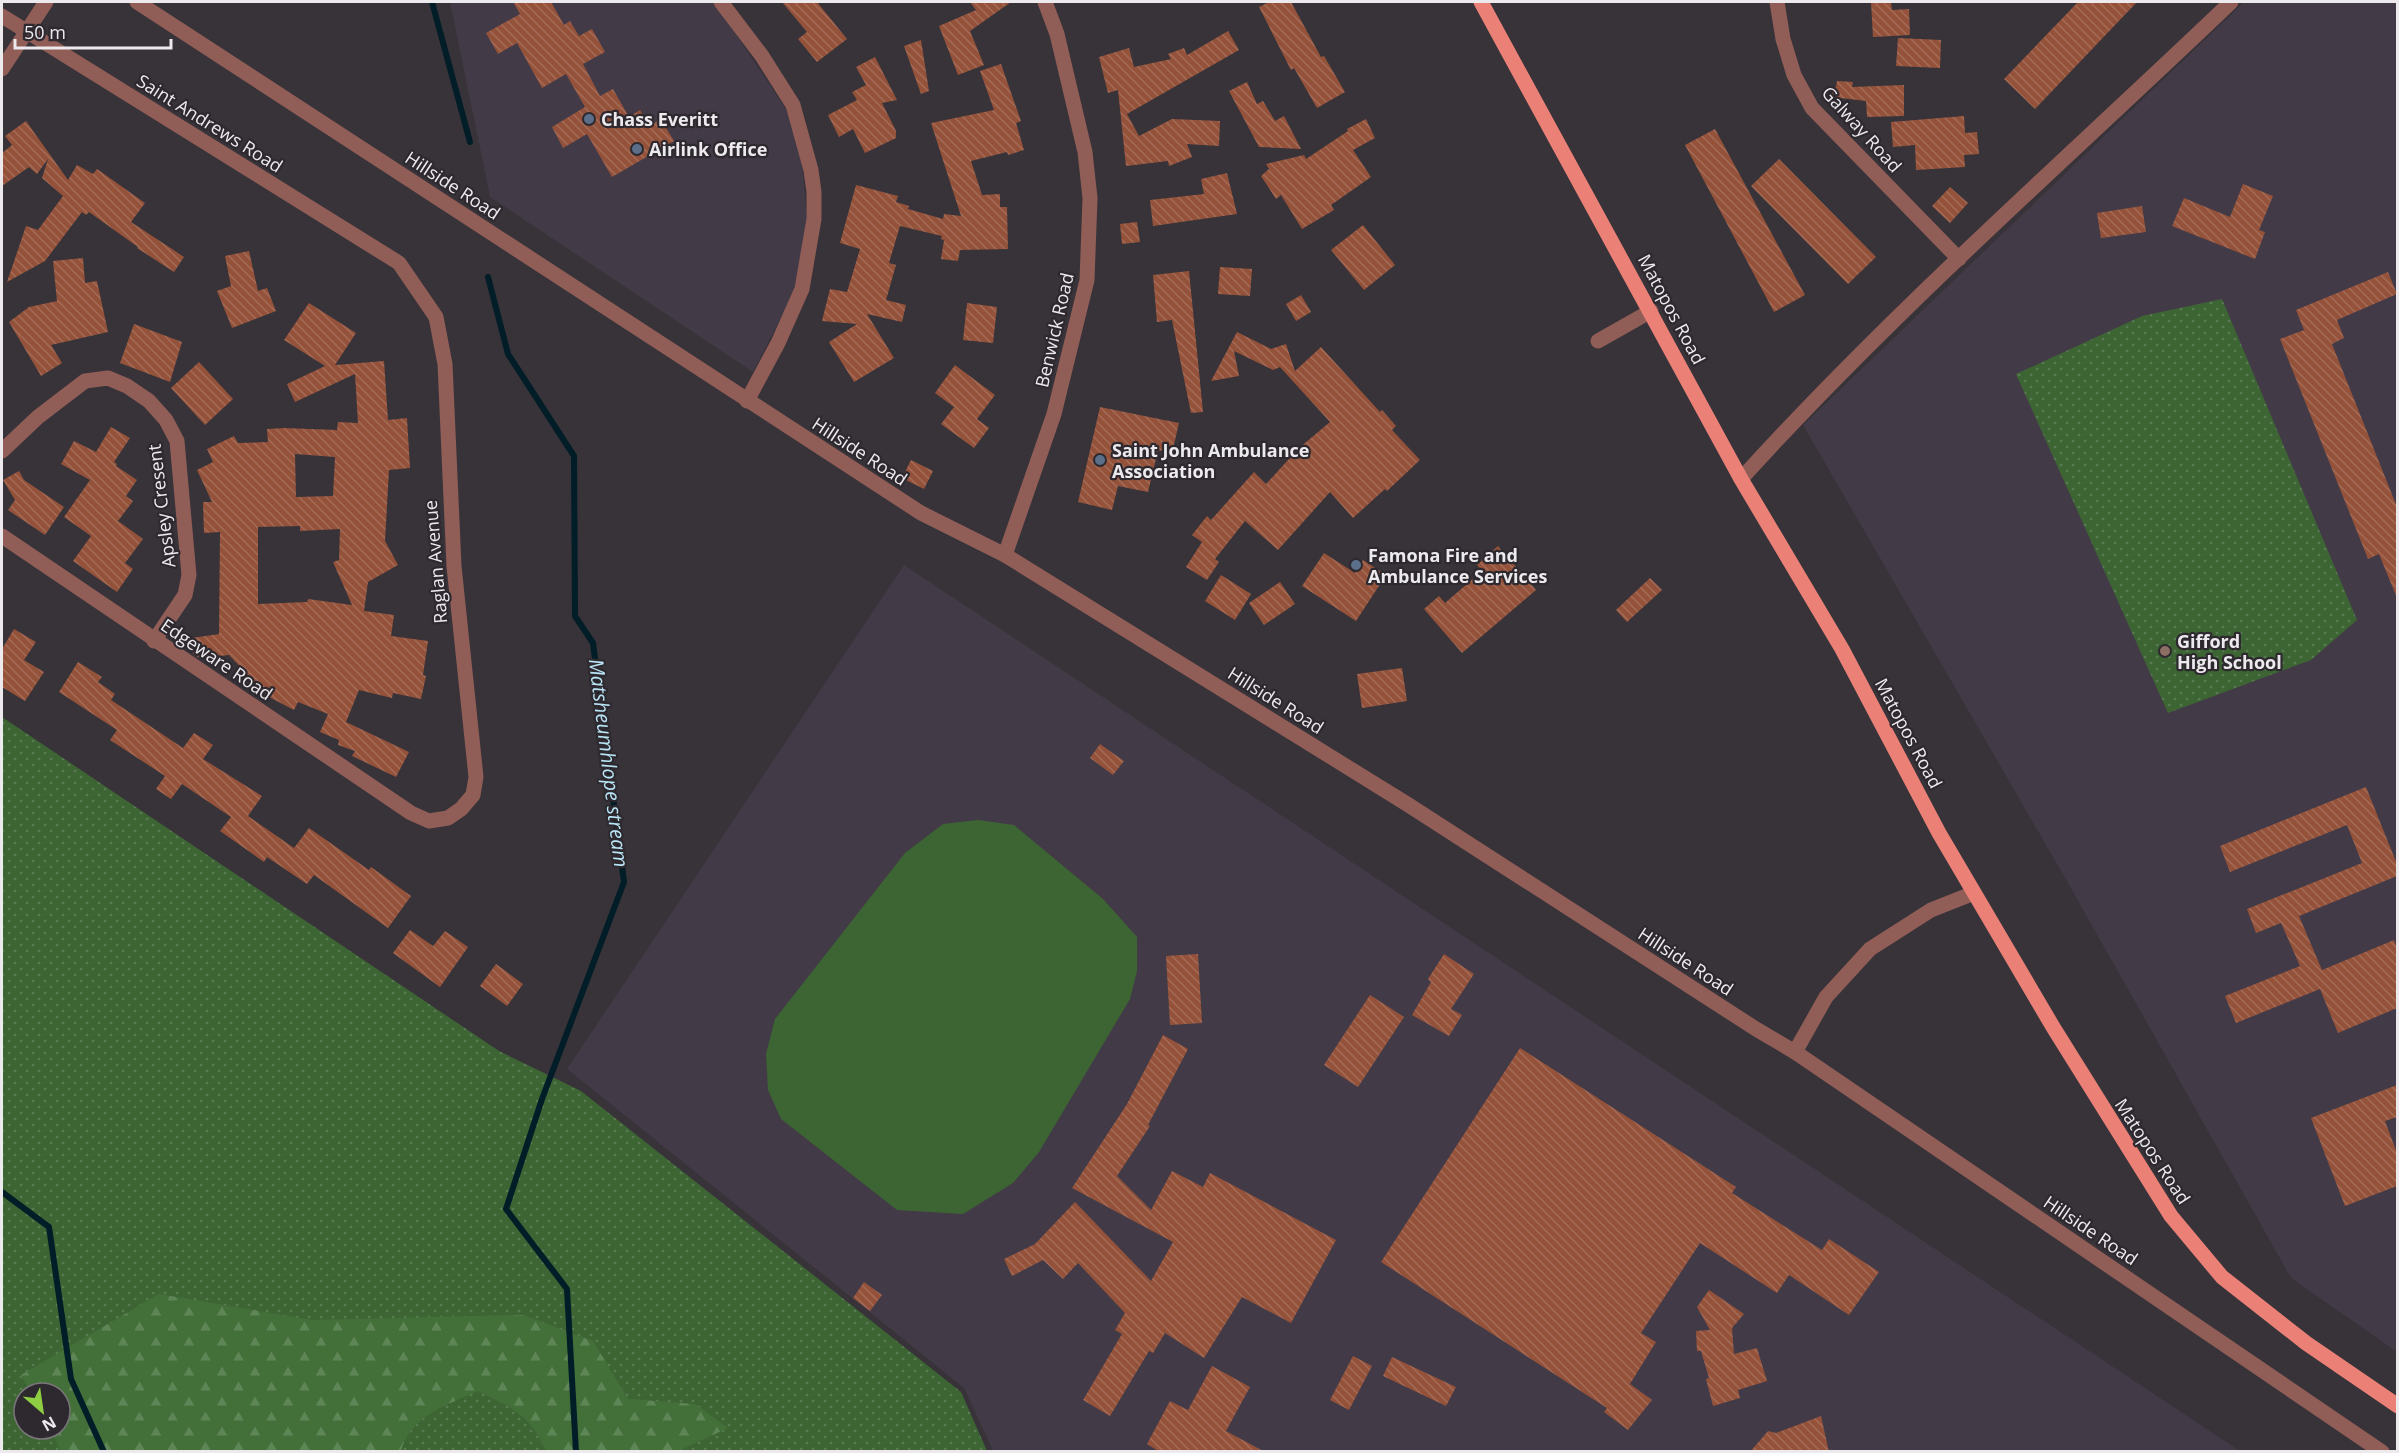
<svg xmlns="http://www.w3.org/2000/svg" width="2399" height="1453" viewBox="0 0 2399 1453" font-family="'Open Sans',sans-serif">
<defs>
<pattern id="grass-dots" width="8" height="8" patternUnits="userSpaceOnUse" patternTransform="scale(1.5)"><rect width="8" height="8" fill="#3d6534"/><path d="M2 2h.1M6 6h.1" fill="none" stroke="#597b52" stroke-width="1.8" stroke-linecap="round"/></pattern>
<pattern id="forest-firs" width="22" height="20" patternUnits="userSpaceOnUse" patternTransform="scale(1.5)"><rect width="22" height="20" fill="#437039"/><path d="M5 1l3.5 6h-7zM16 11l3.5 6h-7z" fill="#5e8556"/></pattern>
<pattern id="building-back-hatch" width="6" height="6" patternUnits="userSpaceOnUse" patternTransform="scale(1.5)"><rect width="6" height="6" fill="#95523a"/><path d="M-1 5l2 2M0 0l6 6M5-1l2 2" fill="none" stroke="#a46b57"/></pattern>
</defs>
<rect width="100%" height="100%" fill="#373339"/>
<!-- built -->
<g fill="#423a46">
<polygon points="450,2 712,2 716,5 786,109 802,161 807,220 795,290 753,372 490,197"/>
<polygon points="2244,2 2397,2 2397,1352 2291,1278 2064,876 1803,425"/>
<polygon points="904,565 2240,1451 993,1451 964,1388 567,1069"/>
</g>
<!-- grass -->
<g fill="url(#grass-dots)" fill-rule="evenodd">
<polygon points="2222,299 2357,620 2311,660 2168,713 2016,374 2142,316"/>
<path d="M2,717L499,1051L581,1091L961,1392L987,1451H2ZM24,1393H60V1429H24Z"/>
</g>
<!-- forest -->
<path fill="url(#forest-firs)" d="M159,1294L312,1320L523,1315L593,1341L628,1399L695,1404L728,1428L678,1451H546C531,1415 512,1408 478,1391C448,1404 410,1416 401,1451H61L50,1429H60V1393H31L21,1375Z"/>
<!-- garden -->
<polygon fill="#3d6534" points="978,820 1014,825 1103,899 1137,937 1137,971 1130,999 1039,1152 1013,1183 963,1214 897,1210 781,1119 768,1090 766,1054 775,1019 905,853 943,824"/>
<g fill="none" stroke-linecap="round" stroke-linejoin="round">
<!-- stream -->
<g stroke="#011d27" stroke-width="6">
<polyline points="432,2 470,142"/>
<polyline points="488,277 508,354 574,456 575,616 593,643 624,882 542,1099 506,1209 567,1289 576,1452"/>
<polyline points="2,1192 49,1227 71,1379 104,1452"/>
</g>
</g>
<!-- building -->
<g fill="url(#building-back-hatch)" fill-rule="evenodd">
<polygon points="513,2 551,2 564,25 570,21 579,36 592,29 605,52 583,64 600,96 613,89 629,117 640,110 649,126 661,119 674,141 612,177 587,134 563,148 552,127 585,107 566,74 542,88 517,43 498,54 486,33 520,14"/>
<polygon points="782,2 817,2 847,39 817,62 798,39 807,32"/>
<polygon points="970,2 1011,2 970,31 984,65 958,75 939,26 976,10"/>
<polygon points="1269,2 1291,2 1321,57 1324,56 1345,92 1317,108 1294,68 1291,70 1259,7"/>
<polygon points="1871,2 1891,2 1892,10 1909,9 1910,35 1873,37"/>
<polygon points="2078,2 2137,2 2035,109 2004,79"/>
<polygon points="1228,31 1239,50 1127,114 1139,136 1172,119 1220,121 1219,146 1187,144 1192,157 1169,166 1168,161 1126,166 1118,90 1108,93 1099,57 1129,48 1134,67 1171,59 1168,54 1184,48 1187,55"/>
<polygon points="1898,38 1941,40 1940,68 1896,66"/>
<polygon points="921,40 929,91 921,94 904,46"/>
<polygon points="875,57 897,100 882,103 896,131 896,138 865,153 853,129 839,137 828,115 857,100 852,92 866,85 856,67"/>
<polygon points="1001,64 1021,121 1016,123 1024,150 1008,155 1007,152 971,161 982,195 1000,194 1000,207 1007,207 1008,249 960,250 958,261 941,259 944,240 941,239 942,236 900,226 889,263 896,265 886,300 906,305 902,322 867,314 894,358 854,382 829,342 857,324 822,321 830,289 847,292 860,249 840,243 856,185 898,196 896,202 909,206 908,209 943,219 944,214 961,216 931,123 994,110 980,71"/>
<polygon points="1837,81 1853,82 1852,87 1904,85 1904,116 1867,117 1866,101 1832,97 1832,87 1836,87"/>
<polygon points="1247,82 1257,104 1263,101 1275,121 1284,116 1301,149 1259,147 1229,91"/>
<polygon points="1964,116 1965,133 1977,132 1979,154 1964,155 1965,167 1916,170 1915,145 1893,147 1891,122"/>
<polygon points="1366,119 1375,138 1353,150 1371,177 1331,205 1334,210 1302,229 1281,195 1276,199 1261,176 1269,169 1266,164 1304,155 1306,159 1348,131 1347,129"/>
<polygon points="26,121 68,180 77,165 93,174 97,169 145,203 131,222 184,257 174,272 137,248 138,247 89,212 86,215 82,212 45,261 7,282 26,226 38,230 63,196 42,178 48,159 37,174 29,167 2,186 2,153 12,145 5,136"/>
<polygon points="1715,129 1805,295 1774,312 1685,145"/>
<polygon points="1779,159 1876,257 1848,284 1751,186"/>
<polygon points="1227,173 1237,214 1153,226 1150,200 1204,194 1201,179"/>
<polygon points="2243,184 2273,196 2259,230 2265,232 2255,259 2172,226 2184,198 2230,217"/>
<polygon points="1950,187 1968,203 1950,223 1932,206"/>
<polygon points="2142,206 2146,232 2101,238 2097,213"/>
<polygon points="1137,222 1140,242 1122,244 1120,224"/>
<polygon points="1363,225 1395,265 1364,290 1331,250"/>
<polygon points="249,251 258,291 267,288 276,311 232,328 217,291 231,286 225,256"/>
<polygon points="83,258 85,283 97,281 108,332 51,345 62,363 41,376 9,322 29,307 57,301 53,261"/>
<polygon points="1220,267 1252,269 1250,296 1218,294"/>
<polygon points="1189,271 1203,412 1191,413 1172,320 1157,322 1153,275"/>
<polygon points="2388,272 2397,294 2337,320 2344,338 2332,344 2397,507 2397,598 2379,554 2368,559 2280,339 2304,330 2296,310"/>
<polygon points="1301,295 1311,312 1296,321 1286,304"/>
<path d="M309,303L356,333L335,365L384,361L388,420L407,418L410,468L389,470L385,541L398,565L368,582L364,611L394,615L391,636L428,641L423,675L426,676L421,699L393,693L392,698L359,690L346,722L409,752L396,777L352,756L355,751L338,745L339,740L320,732L328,714L298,702L294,710L269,697L229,655L200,658L193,654L192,638L219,634L220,532L204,533L203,502H212L197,470L213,462L207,449L234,436L238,443L268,442L267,429L284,428L337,430L338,422L358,423L355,374L295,402L287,384L325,366L284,340ZM295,454L335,457L333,496L296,497ZM300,526V531L340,529L339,560L333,562L352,605L308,599L307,602L258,604V527Z"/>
<polygon points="967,303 997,307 993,343 963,340"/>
<polygon points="134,324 182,342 170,382 120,363"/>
<polygon points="1237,332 1271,349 1286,344 1295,371 1321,347 1380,412 1382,410 1396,426 1392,430 1420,460 1387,491 1385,489 1353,518 1330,492 1278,550 1245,521 1215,559 1219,562 1207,580 1186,567 1202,542 1192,535 1207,516 1211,520 1254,472 1266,484 1299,448 1330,422 1280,367 1273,370 1234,351 1239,376 1211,381"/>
<polygon points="199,362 233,399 205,425 171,388"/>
<polygon points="955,365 995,395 977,419 989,428 974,448 941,424 954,407 935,393"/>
<polygon points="1100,407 1179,423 1172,453 1158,450 1148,492 1118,486 1112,510 1078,502"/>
<polygon points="111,427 130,438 114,462 117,464 116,466 137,480 126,496 133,501 118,521 143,539 125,563 133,569 117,592 73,561 91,536 64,517 90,480 61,464 74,441 96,452"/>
<polygon points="911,460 933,471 924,489 902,478"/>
<polygon points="19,471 24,480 64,507 45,535 8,510 15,500 3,480"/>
<polygon points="1498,546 1536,590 1462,653 1424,609 1439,596 1445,603 1482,571 1477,565"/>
<polygon points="1324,553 1355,573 1363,560 1386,575 1356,621 1302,586"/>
<polygon points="1221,575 1251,594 1235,620 1205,601"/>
<polygon points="1650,578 1662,590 1627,622 1616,610"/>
<polygon points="1280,582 1295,604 1264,625 1249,603"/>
<polygon points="14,629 36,642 24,660 44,672 25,701 2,687 2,649"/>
<polygon points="78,662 102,677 98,682 115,694 111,700 183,748 194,733 213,745 203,759 262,796 248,816 294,848 309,828 369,870 371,867 411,896 388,928 314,875 307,884 267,857 264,862 220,831 231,817 182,784 171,799 156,789 165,776 110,740 117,730 59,692"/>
<polygon points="1402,668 1407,701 1362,708 1357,674"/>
<polygon points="1100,744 1124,761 1113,775 1090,758"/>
<polygon points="2366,787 2397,864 2397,876 2299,916 2322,970 2394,940 2397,949 2397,1008 2338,1033 2320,989 2236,1023 2225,996 2300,966 2281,923 2256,933 2247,909 2362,863 2347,825 2230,872 2220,846"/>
<polygon points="410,930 433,946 445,931 468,947 440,987 393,953"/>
<polygon points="1198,954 1202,1023 1170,1025 1166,956"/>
<polygon points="1444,954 1474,974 1451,1009 1462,1015 1449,1036 1412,1015 1431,982 1428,979"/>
<polygon points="496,964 523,984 507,1006 480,986"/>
<polygon points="1370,995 1404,1017 1358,1087 1324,1065"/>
<polygon points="1163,1035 1188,1049 1148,1125 1150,1126 1117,1176 1151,1210 1172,1171 1203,1187 1210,1173 1336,1240 1291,1323 1242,1297 1204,1358 1165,1333 1153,1353 1149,1351 1110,1416 1083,1400 1122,1334 1115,1330 1125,1313 1078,1263 1063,1279 1043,1260 1012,1276 1004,1259 1035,1244 1075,1202 1151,1281 1173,1242 1072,1188 1127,1104"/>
<polygon points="1520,1048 1736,1187 1732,1193 1822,1250 1829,1239 1879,1272 1849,1315 1789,1275 1777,1293 1700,1243 1641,1333 1656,1342 1630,1384 1652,1400 1628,1430 1604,1412 1607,1408 1381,1262"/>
<polygon points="2397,1085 2397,1117 2385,1121 2397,1153 2397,1186 2345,1206 2311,1118"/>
<polygon points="864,1282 882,1295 870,1311 853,1298"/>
<polygon points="1709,1290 1744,1314 1732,1328 1734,1354 1757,1348 1767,1381 1738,1390 1740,1398 1713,1406 1706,1379 1709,1378 1701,1351 1697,1351 1696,1331 1710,1330 1697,1307"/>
<polygon points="1353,1356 1372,1366 1349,1410 1330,1400"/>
<polygon points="1392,1357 1456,1387 1446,1406 1383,1376"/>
<polygon points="1212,1366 1250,1387 1226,1431 1265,1452 1160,1452 1147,1444 1170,1401 1188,1410"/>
<polygon points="1821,1416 1829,1452 1750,1452 1768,1431 1776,1433"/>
</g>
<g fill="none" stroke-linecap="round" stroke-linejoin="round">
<!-- minor -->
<g stroke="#915d57" stroke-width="15">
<polyline points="137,2 921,513 1005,555 1407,804 1756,1029 1795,1052 2382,1452"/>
<polyline points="721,2 762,56 793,105 811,170 814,192 814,219 802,289 778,343 747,401"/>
<polyline points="1777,2 1783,39 1794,75 1812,108 1959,259"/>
<polyline points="2,16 399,263 436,317 445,364 454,566 476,777 473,795 461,809 448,818 429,821 411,813 2,536"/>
<polyline points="2,69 46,2"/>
<polyline points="1598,341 1651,311"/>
<polyline points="2,451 38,417 85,381 108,378 127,386 149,401 166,420 177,441 189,575 185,595 154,641"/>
<path d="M1741,479C1894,310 2067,159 2231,2"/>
<polyline points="1005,555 1054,414 1087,280 1090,198 1085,152 1057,34 1045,2"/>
<polyline points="1795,1052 1826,997 1870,949 1931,910 1974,893"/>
</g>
<!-- major -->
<polyline stroke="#eb8077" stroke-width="15" points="1481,2 1741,479 1842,649 1939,833 2053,1027 2171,1216 2222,1277 2306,1343 2398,1406"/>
</g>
<!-- markers -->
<g fill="#5c6f8a" stroke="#2d292f" stroke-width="2">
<circle cx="589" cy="119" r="6"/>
<circle cx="637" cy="149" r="6"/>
<circle cx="1100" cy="460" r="6"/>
<circle cx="1356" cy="565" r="6"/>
</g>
<circle fill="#8d6e63" stroke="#2d292f" stroke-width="2" cx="2165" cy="651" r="6"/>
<g text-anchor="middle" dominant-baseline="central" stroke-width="4.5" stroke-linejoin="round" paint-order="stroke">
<!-- poi labels -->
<g font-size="18" font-weight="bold" fill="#edeaee" stroke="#2d292f" text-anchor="start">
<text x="601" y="119">Chass Everitt</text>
<text x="649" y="149">Airlink Office</text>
<text x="1112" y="450">Saint John Ambulance<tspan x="1112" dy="21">Association</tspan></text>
<text x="1368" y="555">Famona Fire and<tspan x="1368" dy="21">Ambulance Services</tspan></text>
<text x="2177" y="641">Gifford<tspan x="2177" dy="21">High School</tspan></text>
</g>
<!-- street labels -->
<g font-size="18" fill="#edeaee" stroke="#2d292f">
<text transform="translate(210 123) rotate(32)">Saint Andrews Road</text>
<text transform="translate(1862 129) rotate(48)">Galway Road</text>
<text transform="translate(453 185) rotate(33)">Hillside Road</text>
<text transform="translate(1672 309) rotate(62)">Matopos Road</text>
<text transform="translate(1054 330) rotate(-77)">Benwick Road</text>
<text transform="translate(860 451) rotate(33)">Hillside Road</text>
<text transform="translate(161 506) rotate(-97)">Apsley Cresent</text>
<text transform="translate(435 562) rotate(-95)">Raglan Avenue</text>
<text transform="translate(217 659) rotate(34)">Edgeware Road</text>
<text transform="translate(1276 700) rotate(32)">Hillside Road</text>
<text transform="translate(1909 733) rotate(62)">Matopos Road</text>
<text transform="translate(1686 961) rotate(33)">Hillside Road</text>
<text transform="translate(2153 1151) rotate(57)">Matopos Road</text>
<text transform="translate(2091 1230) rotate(34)">Hillside Road</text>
</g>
<!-- water labels -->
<g font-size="20" font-style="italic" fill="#b9e5f6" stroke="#2d292f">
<text transform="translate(609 763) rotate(83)">Matsheumhlope stream</text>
</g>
</g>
<!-- border -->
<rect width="2399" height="1453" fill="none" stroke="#edeaee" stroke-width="6"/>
<!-- north arrow -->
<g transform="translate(42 1411) rotate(151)"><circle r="28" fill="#2d292f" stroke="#7a767b" stroke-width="1.5"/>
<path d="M0-4.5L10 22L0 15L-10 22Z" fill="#8fcd42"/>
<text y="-9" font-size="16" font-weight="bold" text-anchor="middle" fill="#edeaee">N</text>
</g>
<!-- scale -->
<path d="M15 39v9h156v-9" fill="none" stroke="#edeaee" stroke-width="3"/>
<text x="24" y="39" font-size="18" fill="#edeaee" stroke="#2d292f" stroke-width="4.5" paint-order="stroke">50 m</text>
</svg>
